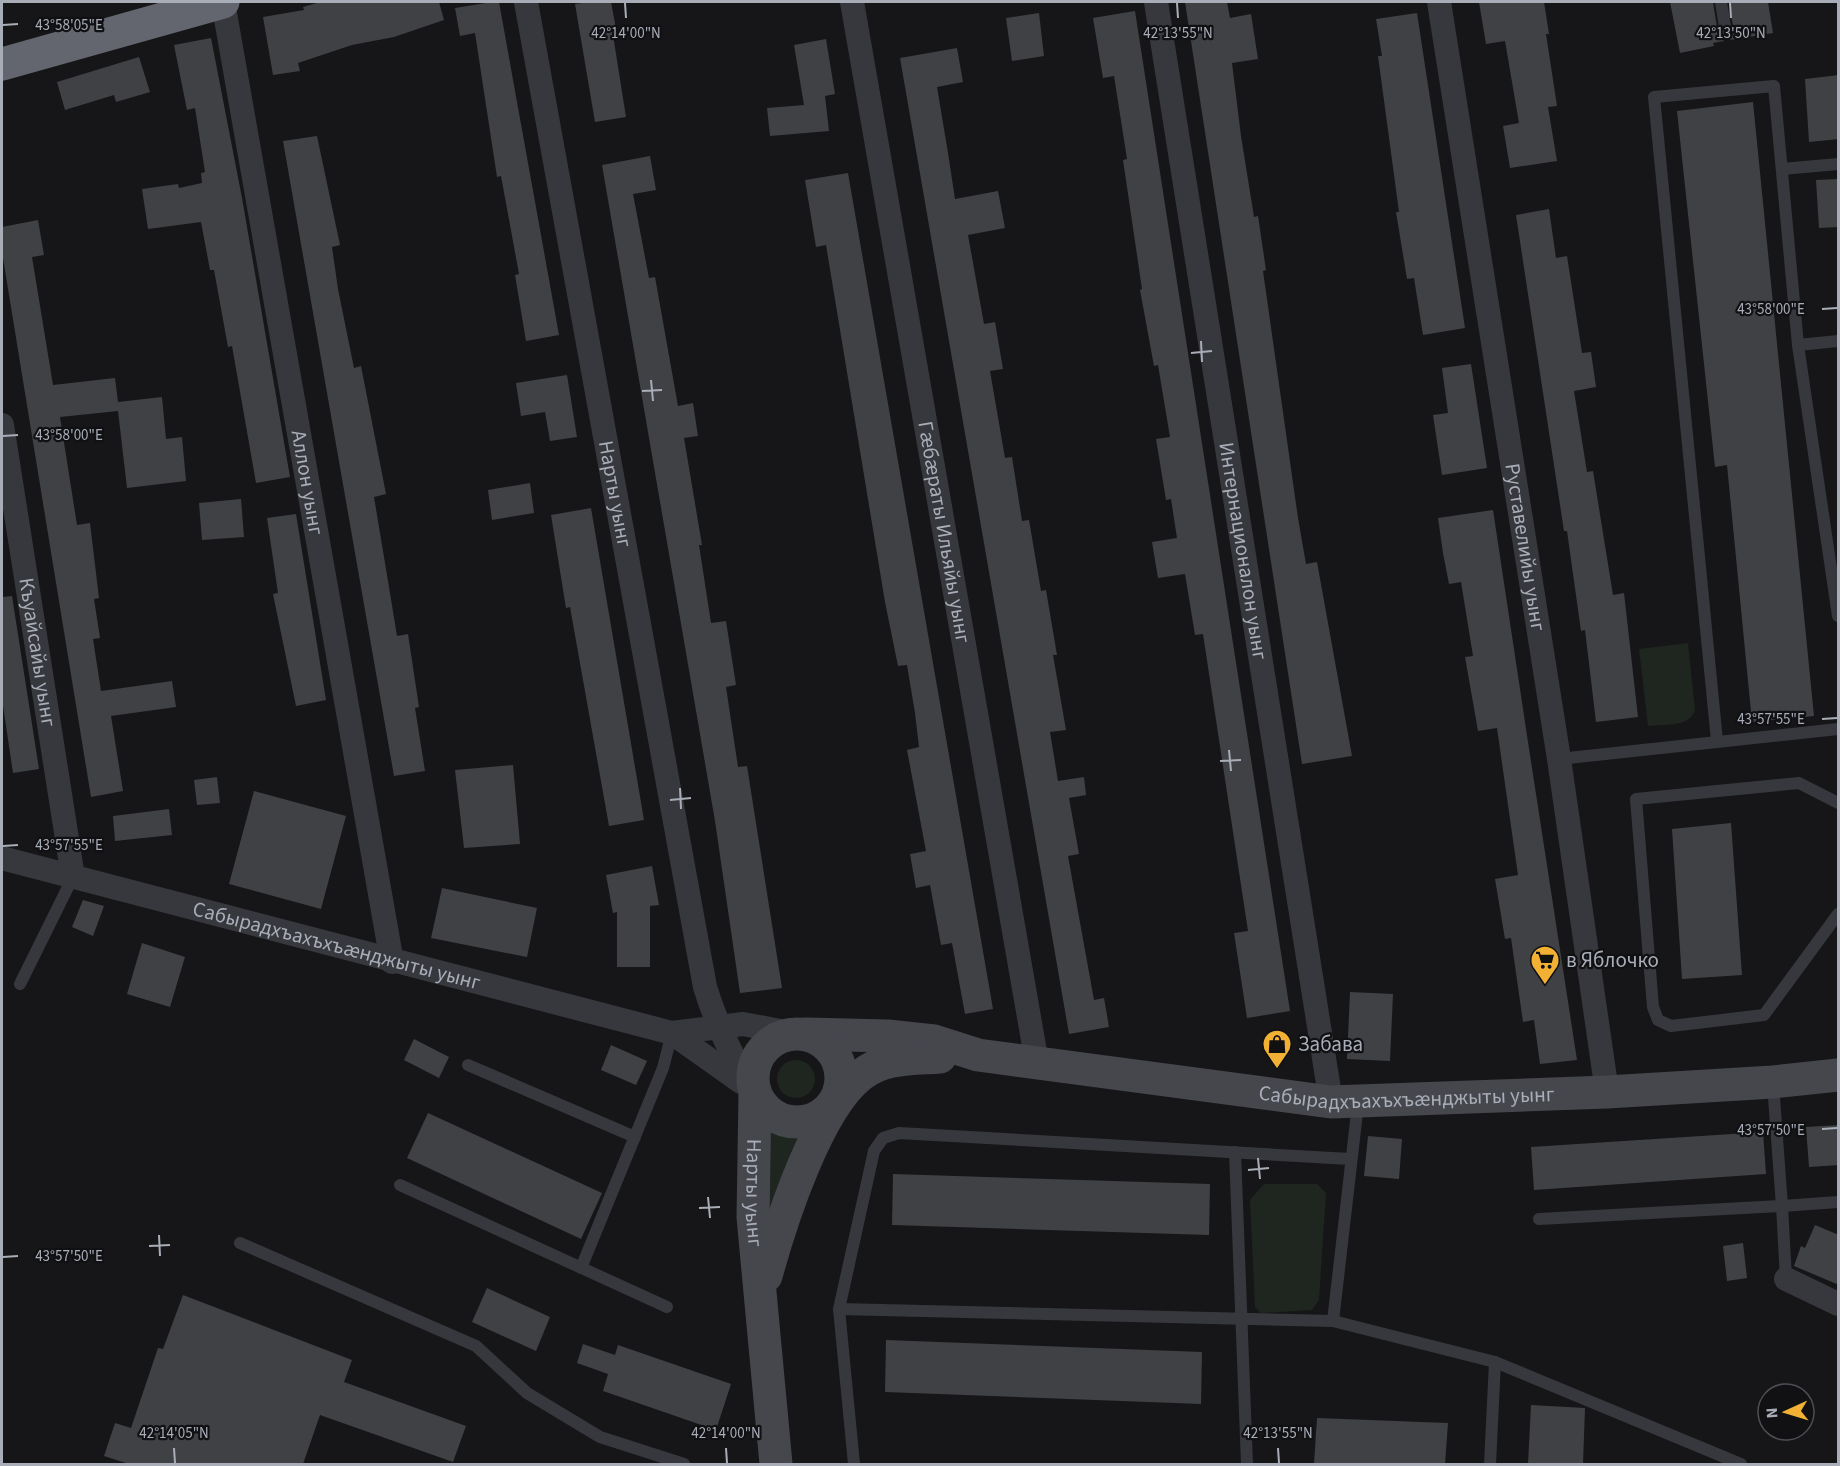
<svg xmlns="http://www.w3.org/2000/svg" width="1840" height="1466" viewBox="0 0 1840 1466" font-family="'Source Sans 3',sans-serif">
<rect width="100%" height="100%" fill="#161618"/>
<!-- green -->
<g fill="#1e261f">
<path d="M1688,643L1695,710C1690,728 1663,724 1648,726L1639,649Z"/>
<circle cx="796" cy="1079" r="19"/>
<polygon points="765,1128 786,1134 806,1136 765,1216"/>
<polygon points="1264,1184 1317,1184 1326,1193 1319,1300 1312,1310 1261,1313 1255,1307 1250,1200"/>
</g>
<!-- building -->
<g fill="#404145">
<polygon points="320,2 439,2 444,20 394,37 352,45 298,63 300,71 273,75 263,17 304,10 303,7"/>
<polygon points="492,2 499,2 559,335 526,341 515,275 519,274 501,176 497,177 475,33 460,36 455,8"/>
<polygon points="589,2 611,2 617,34 613,35 626,117 595,122 575,4"/>
<polygon points="1185,2 1227,2 1230,18 1251,14 1258,59 1232,63 1241,136 1254,217 1258,216 1266,270 1263,271 1298,518 1306,564 1317,562 1352,756 1302,764"/>
<polygon points="1479,2 1544,2 1549,34 1546,34 1557,106 1548,107 1557,161 1510,168 1503,126 1519,123 1505,41 1486,44"/>
<polygon points="1670,2 1713,2 1718,34 1724,41 1713,43 1714,46 1680,53"/>
<polygon points="1729,2 1768,2 1773,33 1730,40 1734,32"/>
<polygon points="1135,11 1290,1011 1247,1018 1234,933 1248,931 1203,634 1195,635 1185,574 1158,578 1152,542 1177,538 1171,499 1166,500 1156,439 1170,437 1158,365 1154,366 1140,290 1142,289 1123,160 1127,159 1114,76 1103,78 1093,18"/>
<polygon points="1039,13 1044,56 1012,61 1006,18"/>
<polygon points="1417,13 1465,328 1423,335 1414,278 1407,279 1396,212 1399,212 1378,56 1382,56 1376,19"/>
<polygon points="211,38 242,198 290,477 256,483 232,346 228,347 214,270 210,270 201,222 148,229 142,189 178,184 179,188 202,183 201,173 205,172 195,108 187,110 174,45"/>
<polygon points="826,39 835,94 825,96 829,131 770,136 767,108 804,105 794,45"/>
<polygon points="957,48 963,82 937,87 948,153 955,199 998,191 1005,228 968,235 984,324 995,322 1003,369 990,371 1005,458 1012,457 1022,521 1029,520 1041,591 1046,590 1057,655 1053,655 1066,730 1050,732 1058,781 1084,777 1086,795 1069,798 1079,854 1068,856 1094,1000 1104,998 1109,1027 1069,1034 900,58"/>
<polygon points="139,57 150,92 116,102 114,95 65,110 57,82"/>
<polygon points="1839,75 1839,139 1809,142 1805,79"/>
<polygon points="1753,102 1814,716 1752,722 1727,465 1715,467 1677,111"/>
<polygon points="317,136 340,245 332,247 338,289 354,368 361,366 386,494 374,497 389,587 397,636 408,634 419,707 415,708 425,771 394,776 283,141"/>
<polygon points="650,156 656,190 633,194 649,278 655,277 678,406 693,403 698,436 684,438 702,545 699,545 711,623 726,621 736,685 726,687 738,767 747,766 782,988 740,993 715,821 602,165"/>
<polygon points="848,173 993,1009 965,1014 952,943 941,945 930,885 916,888 910,854 926,851 907,750 919,747 915,713 907,665 898,666 885,602 826,245 816,247 805,180"/>
<polygon points="1839,179 1839,227 1819,228 1816,180"/>
<polygon points="1549,209 1556,258 1567,256 1582,353 1591,352 1596,387 1574,391 1587,472 1593,471 1613,595 1624,593 1638,717 1596,722 1585,630 1581,631 1567,531 1564,531 1516,215"/>
<polygon points="38,220 44,255 32,257 53,385 115,378 118,402 162,397 166,439 182,437 186,481 127,488 118,411 60,417 77,525 90,523 99,598 94,599 100,638 93,639 101,691 172,681 176,707 111,716 123,791 91,797 2,252 2,227"/>
<polygon points="1471,364 1487,468 1442,475 1433,415 1448,413 1442,368"/>
<polygon points="567,375 577,437 550,441 545,412 521,416 516,383"/>
<polygon points="530,483 534,513 492,520 488,490"/>
<polygon points="241,499 244,537 202,540 199,503"/>
<polygon points="591,508 644,820 609,826 570,607 566,608 551,515"/>
<polygon points="1493,510 1528,742 1577,1060 1540,1064 1534,1020 1523,1022 1511,938 1505,939 1495,879 1518,875 1497,728 1478,731 1465,657 1473,656 1461,582 1449,584 1443,553 1438,518"/>
<polygon points="296,514 326,700 296,706 273,594 278,593 267,518"/>
<polygon points="12,596 39,769 13,773 2,699 2,597"/>
<polygon points="513,765 520,844 464,848 455,770"/>
<polygon points="217,777 220,803 197,805 194,780"/>
<polygon points="254,791 346,816 321,909 229,884"/>
<polygon points="169,809 172,835 115,841 113,816"/>
<polygon points="1731,823 1742,975 1682,979 1672,829"/>
<polygon points="652,866 659,905 650,906 650,967 617,967 617,912 613,913 606,875"/>
<polygon points="442,888 537,908 527,957 431,938"/>
<polygon points="83,900 104,906 93,936 72,927"/>
<polygon points="142,943 185,957 170,1007 127,994"/>
<polygon points="1350,992 1393,994 1390,1061 1347,1059"/>
<polygon points="414,1039 449,1057 439,1078 404,1060"/>
<polygon points="611,1045 647,1061 636,1085 601,1070"/>
<polygon points="428,1113 602,1193 581,1239 407,1158"/>
<polygon points="1839,1125 1839,1165 1809,1167 1806,1127"/>
<polygon points="1763,1132 1766,1174 1534,1190 1531,1147"/>
<polygon points="1368,1136 1402,1139 1399,1179 1364,1176"/>
<polygon points="893,1174 1210,1184 1209,1235 892,1225"/>
<polygon points="1815,1225 1839,1235 1839,1285 1794,1266 1801,1246 1805,1248"/>
<polygon points="1743,1243 1747,1278 1727,1281 1723,1246"/>
<polygon points="487,1288 550,1317 536,1351 472,1322"/>
<polygon points="183,1295 352,1360 344,1382 466,1426 453,1462 320,1415 303,1464 129,1464 104,1456 115,1423 131,1428 158,1348 163,1349"/>
<polygon points="886,1340 1202,1352 1201,1404 885,1392"/>
<polygon points="583,1344 615,1355 618,1345 731,1384 716,1430 603,1391 608,1374 577,1363"/>
<polygon points="1531,1405 1585,1408 1583,1464 1528,1464"/>
<polygon points="1317,1418 1448,1423 1445,1464 1314,1464"/>
</g>
<g fill="none" stroke-linecap="round" stroke-linejoin="round">
<!-- lane -->
<g stroke="#37383d" stroke-width="12">
<polyline points="1721,2 1726,33"/>
<polyline points="1782,169 1838,164"/>
<polyline points="1798,345 1838,341"/>
<polyline points="1717,741 1654,97 1774,86 1798,345 1838,616"/>
<polyline points="1559,759 1838,729"/>
<polyline points="1838,803 1799,783 1636,799 1653,1007 1658,1020 1671,1026 1764,1015 1838,914"/>
<polyline points="20,984 73,877"/>
<polyline points="468,1065 635,1137"/>
<polyline points="1773,1084 1782,1206 1838,1202"/>
<polyline points="1235,1152 1247,1464"/>
<polyline points="400,1185 667,1307"/>
<polyline points="1539,1219 1782,1206 1786,1279"/>
<polyline points="240,1243 476,1346 527,1393 600,1437 684,1464"/>
<polyline points="581,1268 663,1068 672,1033"/>
<polyline points="839,1309 1333,1321 1495,1362 1741,1464"/>
<polyline points="1333,1321 1358,1104"/>
<polyline points="854,1464 839,1309 874,1151 883,1138 899,1133 1350,1159"/>
<polyline points="1490,1464 1495,1362"/>
</g>
<!-- street -->
<g stroke="#37383d" stroke-width="24">
<path id="s1" d="M223,2L392,962"/>
<path id="s2" d="M526,2L705,987C717,1026 733,1060 755,1094"/>
<path id="s3" d="M852,2L1037,1063"/>
<path id="s4" d="M1156,2L1331,1102"/>
<path id="s5" d="M1439,2L1559,759L1607,1092"/>
<path id="s6" d="M2,425L73,877"/>
<path id="s7" d="M2,858L672,1033L741,1082"/>
<polyline points="672,1033 743,1024 791,1033"/>
<polyline points="1786,1279 1838,1304"/>
</g>
<!-- secondary -->
<g stroke="#45474d" stroke-width="33">
<path id="s8" d="M806,1034L888,1036L934,1041L978,1055L1331,1102L1607,1092L1773,1082L1838,1075"/>
<circle cx="797" cy="1078" r="44"/>
<path id="s9" d="M755,1094L753,1217L776,1464"/>
<path d="M766,1276C781,1221 817,1109 861,1075C884,1057 913,1059 940,1057"/>
</g>
<!-- highway -->
<polyline stroke="#63666e" stroke-width="33" points="2,64 223,2"/>
</g>
<!-- ticks -->
<path fill="none" stroke="#a8adb8" stroke-width="2" d="M625,3L626,18M1177,3L1178,18M1730,3L1731,18M3,25L18,24M1822,309L1837,308M1201,341L1202,362M1191,353L1212,351M651,380L653,401M642,391L662,390M3,436L18,435M1822,719L1837,718M1229,750L1231,771M1220,761L1241,760M680,788L681,809M670,800L691,798M3,846L18,845M1822,1129L1837,1128M1258,1158L1260,1179M1248,1170L1269,1168M708,1197L710,1218M699,1208L720,1207M159,1235L160,1256M149,1246L170,1245M3,1257L18,1256M174,1448L175,1463M726,1448L727,1463M1278,1448L1279,1463"/>
<!-- icons -->
<defs>
<g id="supermarket-pin" transform="scale(1.5)"><path d="M0 17L-7.5 6A9.5 9.5 0 1 1 7.5 6Z" fill="#f2b134" stroke="#111113"/><path d="M-6-5.5h2.5l.6 2H6L4.5 2H-2.5L-4.4-4H-6ZM-1.5 3.2a1.3 1.3 0 1 0 .1 0ZM3 3.2a1.3 1.3 0 1 0 .1 0Z" fill="#111"/></g>
<g id="shop-pin" transform="scale(1.5)"><path d="M0 17L-7.5 6A9.5 9.5 0 1 1 7.5 6Z" fill="#f2b134" stroke="#111113"/><path d="M-5-2.5h2.3a2.7 3.5 0 0 1 5.4 0H5L5.5 6h-11ZM-1.5-2.5h3a1.5 2.3 0 0 0-3 0Z" fill="#111"/></g>
</defs>
<g fill-rule="evenodd">
<use href="#supermarket-pin" x="1545" y="960"/>
<use href="#shop-pin" x="1277" y="1044"/>
</g>
<g text-anchor="middle" dominant-baseline="central" stroke-width="4.5" stroke-linejoin="round" paint-order="stroke">
<!-- street labels -->
<g font-size="21" fill="#a8adb8" stroke="#111113">
<text stroke="none"><textPath href="#s1" startOffset="488">Аллон уынг</textPath></text>
<text stroke="none"><textPath href="#s2" startOffset="500">Нарты уынг</textPath></text>
<text stroke="none"><textPath href="#s3" startOffset="538">Гæбæраты Ильяйы уынг</textPath></text>
<text stroke="none"><textPath href="#s5" startOffset="552">Руставелийы уынг</textPath></text>
<text stroke="none"><textPath href="#s4" startOffset="556">Интернационалон уынг</textPath></text>
<text stroke="none"><textPath href="#s6" startOffset="230">Къуайсайы уынг</textPath></text>
<text stroke="none"><textPath href="#s7" startOffset="346">Сабырадхъахъхъæнджыты уынг</textPath></text>
<text stroke="none"><textPath href="#s8" startOffset="606">Сабырадхъахъхъæнджыты уынг</textPath></text>
<text stroke="none"><textPath href="#s9" startOffset="99">Нарты уынг</textPath></text>
</g>
<!-- poi labels -->
<g font-size="21" fill="#a8adb8" stroke="#111113" text-anchor="start">
<text x="1566" y="960">в Яблочко</text>
<text x="1298" y="1044">Забава</text>
</g>
</g>
<g font-size="15" text-anchor="middle" fill="#a8adb8" stroke="#111113" stroke-width="4.5" stroke-linejoin="round" paint-order="stroke">
<text x="69" y="30">43°58'05"E</text>
<text x="626" y="38">42°14'00"N</text>
<text x="1178" y="38">42°13'55"N</text>
<text x="1731" y="38">42°13'50"N</text>
<text x="1771" y="314">43°58'00"E</text>
<text x="69" y="440">43°58'00"E</text>
<text x="1771" y="724">43°57'55"E</text>
<text x="69" y="850">43°57'55"E</text>
<text x="1771" y="1135">43°57'50"E</text>
<text x="69" y="1261">43°57'50"E</text>
<text x="174" y="1438">42°14'05"N</text>
<text x="726" y="1438">42°14'00"N</text>
<text x="1278" y="1438">42°13'55"N</text>
</g>
<!-- border -->
<rect width="1840" height="1466" fill="none" stroke="#a8adb8" stroke-width="6"/>
<!-- north arrow -->
<g transform="translate(1786 1412) rotate(266)"><circle r="28" fill="#111113" stroke="#4d4f55" stroke-width="1.5"/>
<path d="M0-4.5L10 22L0 15L-10 22Z" fill="#f2b134"/>
<text y="-9" font-size="16" font-weight="bold" text-anchor="middle" fill="#a8adb8">N</text>
</g>
</svg>
